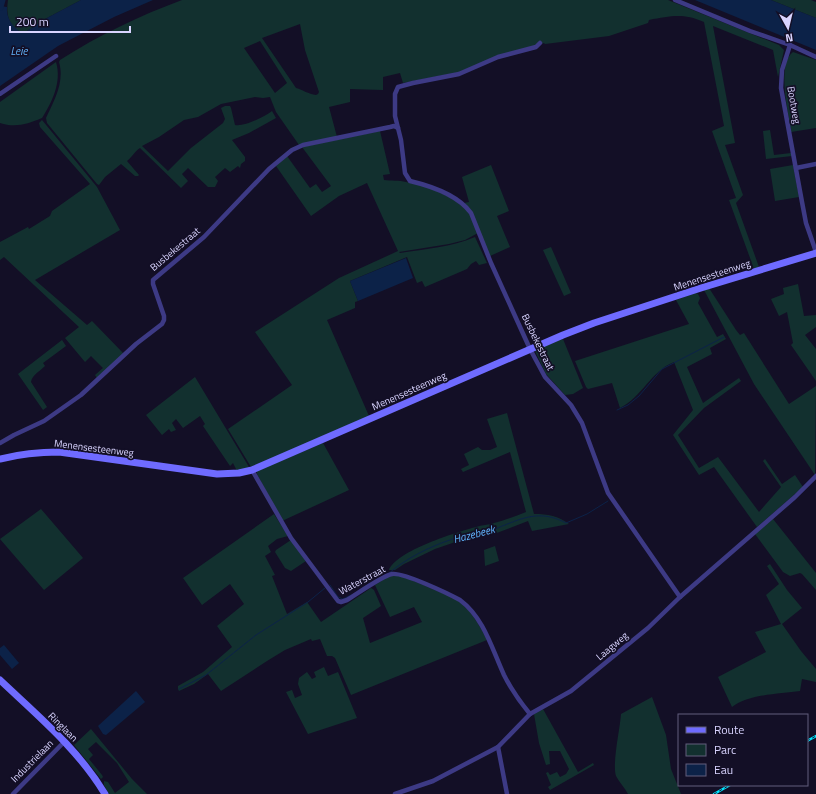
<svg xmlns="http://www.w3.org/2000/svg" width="816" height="794" viewBox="0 0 816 794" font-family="'Titillium Web',sans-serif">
<rect width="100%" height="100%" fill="#130f26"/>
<!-- green -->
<g fill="#12302f" fill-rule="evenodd">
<path d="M8,0H81L47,18L27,31L21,32C8,25 6,14 8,0Z"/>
<path d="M182,0H668L779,45L784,50L778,77L773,50L713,26L735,143L725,145L743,195L736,203L759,267L754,269L729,200L736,198L712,131L724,126L704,22C683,13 671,16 649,20L648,23L609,36L545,44L544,43L460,72L403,83L400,73L383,77V90L350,89V102L329,107L337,137L299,145L276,112L270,97L263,98L255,97L221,104L198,117L184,120L159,137L142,146L168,171L191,148L223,123L225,119L221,108L225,106H230L231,108L235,125C244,127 264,117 272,111L276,118L249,133L232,140L245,157V161L241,164L240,168L238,166L230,172L225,168L215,177L218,181L215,187H208L188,168L182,174L188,181L181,188L140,148C135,151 132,157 127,161L139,175L138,176H135L121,164L105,177L99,185L97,184L47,123L46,118C54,101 65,82 59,62L60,60C99,35 139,16 182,0ZM300,24L305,50L319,92L318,94L316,95C308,94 303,90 296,88L262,38ZM260,41L287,83L275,93L244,48Z"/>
<polygon points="771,0 811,0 816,2 816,18"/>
<path d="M793,52L816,60V128L791,132C789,114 776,64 793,52Z"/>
<path d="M56,62C62,82 52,102 42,118C28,124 15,128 0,123V102Z"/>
<polygon points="42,120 97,187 120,230 35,280 87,325 92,321 124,354 97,378 95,375 103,368 91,356 85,362 65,338 79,327 4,257 0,260 0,242 28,227 29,229 50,216 52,211 90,184 40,127 39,123"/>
<polygon points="770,130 774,155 791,153 792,156 766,159 763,131"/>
<path d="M380,131L390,174L383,175L384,180C391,181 399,180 406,182C424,185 455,196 467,211C472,216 475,226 478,233L465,240L449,244L399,252L400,253C426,249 451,247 475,237L487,263L479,265L476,261L471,264L467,269L425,287L422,281L417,283L407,257L350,281L358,301L355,302V308L327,320L369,416L251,467L228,429L292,385L255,332L339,278L398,251L367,183L339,196L311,216L276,166L287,156L310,188L316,184L322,192L331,186L302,147Z"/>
<polygon points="491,165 509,211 497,216 510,247 490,256 477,226 464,203 469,202 462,177"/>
<polygon points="793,165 799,197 775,201 770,169"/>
<polygon points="551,247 571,293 564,296 543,250"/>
<polygon points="798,284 804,316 816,315 816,327 805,335 816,349 816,381 791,345 793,343 787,312 779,316 771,299 784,294 783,288"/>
<polygon points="709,288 736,330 740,335 744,333 789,404 816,386 815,475 754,384 704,290"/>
<path d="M696,293L698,294L700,298L698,303L717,337L723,334L726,339L710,348L712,354L687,367L703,403L739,378L741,381L704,408L678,435L699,468L718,457L759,512L781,487L763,461L765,459L782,484L795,475L803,487L757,527L714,467L699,475L673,435L693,410L674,362C651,371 642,397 620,408L612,383L588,389L586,387L575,361L689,324L676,300Z"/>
<polygon points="563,339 583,388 573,394 565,395 546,374 535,351 535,350"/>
<path d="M62,340L66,346L43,363L45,366C40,371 32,375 31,382L47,407L43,410L18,374Z"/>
<polygon points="195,377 249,467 237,471 233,463 230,466 203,426 205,424 200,416 183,428 176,419 172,423 176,430 171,432 169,429 162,435 146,415"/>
<path d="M507,413L534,514C548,514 558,516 569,524L532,531L528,521L494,534L470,537L435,549L404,564L395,570H389C396,551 457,532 476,527C482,525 488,525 494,523C505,520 516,516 526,512L510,452L463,472L461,469L469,465L464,454L478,447L482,450H490L497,447L487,419Z"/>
<polygon points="323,443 349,490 282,521 257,474 257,471"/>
<polygon points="41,509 83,558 44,590 0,539"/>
<path d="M274,514L288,536L277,539L268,546L271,552L265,556L275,575L272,576L287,614L307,602L321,622L371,588L374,590L381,606L363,618L370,643L422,622L414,607L390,617L375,585L391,575L402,576L456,599C471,610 479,624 487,640L351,695L335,658L332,656H327L320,639L312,641L311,639L285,650L267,661L221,691L208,674L194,684L179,691L178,689V686L203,672L232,647L217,626L244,604L230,584L202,605L183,578Z"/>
<polygon points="773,519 816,573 816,590 802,574 800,573 790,576 783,572 755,534"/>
<polygon points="291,540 306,561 291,571 285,568 275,552 276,550"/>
<polygon points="495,546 499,561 485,566 484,550"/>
<path d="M770,564L787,590L802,608L782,624L801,651L816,669V682L802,679L800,691C780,694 748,694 732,707L718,677L766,652L755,632L781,624L766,595L779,584L767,566Z"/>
<polygon points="324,667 328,676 338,672 357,718 308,734 286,692 292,690 295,698 302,695 298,684 299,678 307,672 312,679 316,677 314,672"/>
<path d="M652,697L666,735L671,769L681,794H628C625,788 619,782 616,776C612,763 620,729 621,714Z"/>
<polygon points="543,709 578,772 593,763 594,765 550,790 548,787 551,785 546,773 548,772 550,775 557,772 560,777 566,774 569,769 560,751 549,751 550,764 546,765 539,743 534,714"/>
<polygon points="91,729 132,779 147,794 109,794 104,785 104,781 108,782 115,793 129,782 117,763 96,742 88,749 93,755 89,759 102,775 103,777 101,779 74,745"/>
</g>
<!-- water -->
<g fill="#0c2248">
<path d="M81,0H153L114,17L58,46L0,86V6L7,7C6,17 12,27 21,32L27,31L47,18Z"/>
<polygon points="695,0 771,0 816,18 816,50"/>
<polygon points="406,258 413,278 358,301 350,281"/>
<polygon points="4,645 19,663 12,669 0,655 0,648"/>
<polygon points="136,691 145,702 106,735 103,734 98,726"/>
</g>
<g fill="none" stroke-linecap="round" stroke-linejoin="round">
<!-- stream -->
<g stroke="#0c2248" stroke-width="1">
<polyline points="617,410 628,405 639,396 662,369 724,337"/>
<path d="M389,573C413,553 444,540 474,533C480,531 487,531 493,530C498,528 504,525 510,523C530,515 545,512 566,523L587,514L608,501"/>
<polyline points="330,585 338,597 343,599 351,595"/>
<polyline points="179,689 206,675 256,635 308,602 325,588"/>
</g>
<!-- river -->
<polyline stroke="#0c2248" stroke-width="7" points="0,7 2,0"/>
<!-- street -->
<g stroke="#3d3a85" stroke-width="4.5">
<polyline points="675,0 750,31 790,45 816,57"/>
<path d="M540,43L536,47L498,57L459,74L413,83L398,87L395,94V116L401,140L405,173L410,181C431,186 458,195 471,213L491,263L530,349L545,377L571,405L582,423L608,493L680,597"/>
<polyline points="790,45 782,70 781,88 802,202 806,223 816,252"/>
<polyline points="0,94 56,56"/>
<polyline points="796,168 816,164"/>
<polyline points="0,443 14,435 44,421 81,395 136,344 162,324 164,320 164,316 153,284 153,280 204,237 269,169 292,150 303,145 390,127 394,126 398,128"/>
<path d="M252,470L291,538L338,601L341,602L347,600C357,594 382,576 392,574C403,572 449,594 460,600C484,618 492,649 504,675C511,689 520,702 530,714"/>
<polyline points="498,747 507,794"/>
<polyline points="13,794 65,741"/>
<polyline points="395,794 433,781 498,747 530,714 571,691 648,628 680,597 795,497 816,476"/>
</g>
<!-- secondary -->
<g stroke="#6f6bff" stroke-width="7">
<path d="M0,459C20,454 39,452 59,452L217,474L239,473L252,470L563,335L594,323L701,288L816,253"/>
<path d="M0,680C38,716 78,749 105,794"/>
</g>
<!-- rail casing -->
<g stroke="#00e5ff" stroke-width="2.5">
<g id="rail">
<polyline points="807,741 816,736"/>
<polyline points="714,794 730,785"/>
</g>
</g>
<!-- rail -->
<use href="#rail" stroke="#130f26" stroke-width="1" stroke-dasharray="3" stroke-linecap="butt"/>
</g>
<g text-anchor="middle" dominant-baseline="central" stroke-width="3.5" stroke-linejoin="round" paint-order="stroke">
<!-- street labels -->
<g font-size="10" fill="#d9d4ff" stroke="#130f26">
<text transform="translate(794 105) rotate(80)">Bootweg</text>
<text transform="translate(175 249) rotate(-40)">Busbekestraat</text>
<text transform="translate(712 275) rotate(-18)">Menensesteenweg</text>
<text transform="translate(538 342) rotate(64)">Busbekestraat</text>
<text transform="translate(409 391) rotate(-24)">Menensesteenweg</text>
<text transform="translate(94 448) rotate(7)">Menensesteenweg</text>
<text transform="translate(362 580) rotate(-28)">Waterstraat</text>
<text transform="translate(612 646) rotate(-40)">Laagweg</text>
<text transform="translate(63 727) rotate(45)">Ringlaan</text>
<text transform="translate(32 761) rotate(-45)">Industrielaan</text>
</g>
<!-- water labels -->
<g font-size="11" font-style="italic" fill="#62b6ff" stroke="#130f26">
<text x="19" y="51">Leie</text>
<text transform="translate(474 534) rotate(-15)">Hazebeek</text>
</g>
</g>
<!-- legend -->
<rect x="678" y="714" width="130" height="72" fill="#130f26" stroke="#625e7d"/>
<rect x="686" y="727" width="20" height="6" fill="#6f6bff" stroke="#625e7d"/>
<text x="714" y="734" font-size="12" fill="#d9d4ff">Route</text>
<rect x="686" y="744" width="20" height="12" fill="#12302f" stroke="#625e7d"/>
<text x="714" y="754" font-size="12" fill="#d9d4ff">Parc</text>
<rect x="686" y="764" width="20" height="12" fill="#0c2248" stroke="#625e7d"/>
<text x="714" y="774" font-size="12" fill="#d9d4ff">Eau</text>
<!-- north arrow -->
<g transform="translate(788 28) rotate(172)" stroke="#130f26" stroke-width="3" paint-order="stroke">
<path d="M0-3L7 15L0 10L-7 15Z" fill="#d9d4ff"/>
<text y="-6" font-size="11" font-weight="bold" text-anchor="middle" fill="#d9d4ff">N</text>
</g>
<!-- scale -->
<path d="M10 26v6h120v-6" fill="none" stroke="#d9d4ff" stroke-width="2"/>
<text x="16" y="26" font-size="12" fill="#d9d4ff" stroke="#130f26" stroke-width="3" paint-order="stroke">200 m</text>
</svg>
